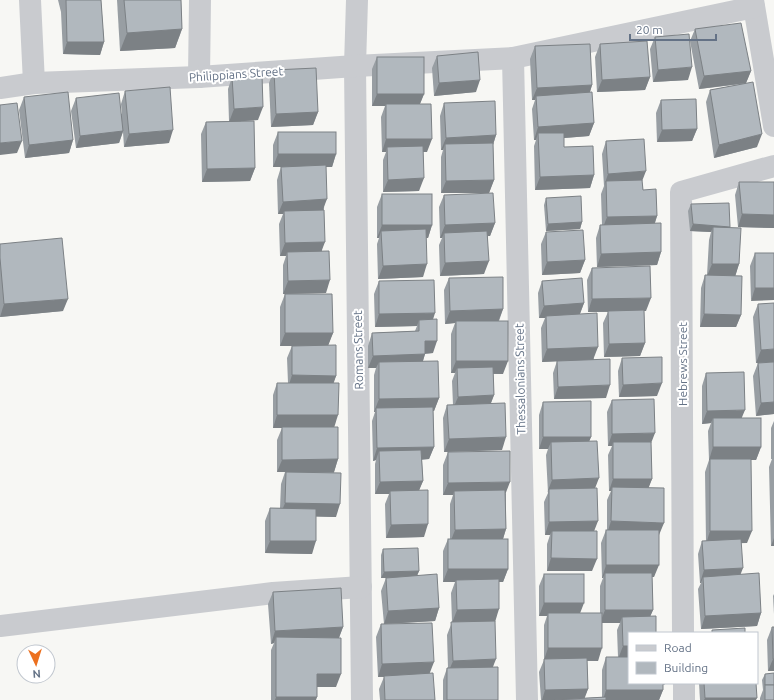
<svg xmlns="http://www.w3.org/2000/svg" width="774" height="700" viewBox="0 0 774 700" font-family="Ubuntu,sans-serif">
<rect width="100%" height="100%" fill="#f7f7f4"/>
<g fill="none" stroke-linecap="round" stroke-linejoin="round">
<!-- minor -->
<g stroke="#c9cbcf" stroke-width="22">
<polyline points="30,0 34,83"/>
<polyline points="357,0 355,66 362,700"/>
<polyline points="753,0 774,126"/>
<polyline points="513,58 527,700"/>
<polyline points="199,77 200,0"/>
<polyline points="0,88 34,83 199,77 355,66 513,58 754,7"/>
<polyline points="0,626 273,593 361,587"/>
<polyline points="683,633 681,192 774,166"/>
<polyline points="684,683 684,700"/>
</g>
</g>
<!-- wall -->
<g fill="#989ea3" fill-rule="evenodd">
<polygon points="58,0 101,0 104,42 100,55 63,54 61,12"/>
<polygon points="117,0 181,0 182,29 175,48 120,51"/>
<polygon points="695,29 751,71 746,83 757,147 714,158 706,102 710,90 742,84 699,89 690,41"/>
<polygon points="655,37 688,80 653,82 650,49"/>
<polygon points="600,44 650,77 645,90 597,92 595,57"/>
<polygon points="535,46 592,85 590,92 594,123 589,136 564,138 564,147 594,175 590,188 535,190 534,146 536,140 534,140 532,109 535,100 532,100 530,59"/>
<polygon points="437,56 476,92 434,96 432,68"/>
<polygon points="377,57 424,94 420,104 427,152 423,152 419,191 383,192 383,160 386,152 382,152 381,117 385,106 372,106 372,69"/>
<polygon points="274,70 318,112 313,125 271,127 269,83"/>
<polygon points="232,77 258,120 241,121 255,168 250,181 202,182 201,134 206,122 229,121 228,89"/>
<polygon points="125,91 169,143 124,147 123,132 119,143 76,148 71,111 76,98 122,114 121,104"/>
<polygon points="24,97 73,140 69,153 25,158 19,110"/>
<polygon points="661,100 697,129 692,141 657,142 656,113"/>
<polygon points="444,103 496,135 493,145 494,180 489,193 441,193 441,157 443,150 441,150 440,116"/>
<polygon points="278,132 336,154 332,167 326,167 322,251 326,293 283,294 283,265 286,256 280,256 279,224 283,214 278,214 277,180 281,167 286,167 273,167 273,145"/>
<polygon points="606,141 642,181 643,190 657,216 655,223 661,252 657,265 597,267 596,238 600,225 602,225 601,194 604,186 602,154"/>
<polygon points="739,182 774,182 774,228 738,227 735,195"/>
<polygon points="382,194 432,225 428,238 426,238 423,277 378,279 377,244 379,238 377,238 377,207"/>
<polygon points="444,195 495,223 490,236 488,236 484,274 440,276 439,245 442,238 440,238 439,207"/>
<polygon points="546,198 582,222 580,229 546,231 544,205"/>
<polygon points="691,204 730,227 730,228 739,264 735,276 741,315 736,327 700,327 701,288 705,275 707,275 709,240 711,232 690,231 688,211"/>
<polygon points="546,232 585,260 580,273 542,275 541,244"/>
<polygon points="0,244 63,311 0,317"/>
<polygon points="755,253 774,253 751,301 750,266"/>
<polygon points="592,268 646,311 644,311 645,343 640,356 604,357 603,323 608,312 588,312 587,280"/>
<polygon points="449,278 503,309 499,321 503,374 493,374 494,395 491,403 502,450 444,452 443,418 447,405 453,405 452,381 455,373 451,373 451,334 455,323 445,324 444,290"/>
<polygon points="379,281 433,319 433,353 425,354 423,361 439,398 434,411 433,411 434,447 429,459 422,460 423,481 419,490 424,537 386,538 385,504 389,494 375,494 375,464 376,460 373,461 372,421 375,412 374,412 374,375 376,368 368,368 368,346 372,333 415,331 417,326 375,327 374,294"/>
<polygon points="542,281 584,303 580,314 606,398 554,399 553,373 557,361 542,362 541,328 545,318 539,318 538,293"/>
<polygon points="285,294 333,333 328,345 336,376 333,383 334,427 338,459 334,472 336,517 316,516 312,554 265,553 265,521 270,508 280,508 281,484 285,472 277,472 277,440 282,428 273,428 273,395 277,383 288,383 287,358 292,346 280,346 280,307"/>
<polygon points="758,304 774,414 756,416 753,376 758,363 756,363 753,317"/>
<polygon points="622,358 657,396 619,397 618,371"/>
<polygon points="706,373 742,418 761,447 756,460 751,460 747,543 741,543 740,574 761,613 757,626 701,629 698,589 701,583 700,583 698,554 702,541 706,541 705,472 709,460 708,431 711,423 702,424 702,386"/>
<path d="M612,400L651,442L652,479L648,488L659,535L654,577H652L653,610L650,616L629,633L665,685H663V690L659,700H541L539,672L544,660V625L547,616H539V586L544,574L580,613H600V586L603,578H602L601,543L606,530H607V500L611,491H609L608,455L612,446H608L607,412ZM602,623H620L617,630L618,657H606L602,670V697L584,698L588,689L587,661H598Z"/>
<polygon points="543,402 591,437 589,441 595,488 594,531 592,571 547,571 547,544 550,535 545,535 544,502 548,493 546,455 548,449 539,449 539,415"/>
<polygon points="774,421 774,546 771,546 769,467 772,459 771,459 771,428"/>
<polygon points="448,452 506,494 506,529 503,539 508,569 503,582 499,582 495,622 493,667 498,700 443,700 443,680 447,668 448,668 447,635 452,622 451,593 455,582 443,582 443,551 448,539 450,539 450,504 453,495 443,495 443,465"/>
<polygon points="383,549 419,571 417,576 439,608 435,621 384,624 430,674 435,700 380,700 379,689 384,677 378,677 376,637 381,624 384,624 381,591 386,578 381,578 381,555"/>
<polygon points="273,592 343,627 339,638 336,687 317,687 316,700 271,700 271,650 274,643 271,644 268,604"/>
<polygon points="774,594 774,614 773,596"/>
<polygon points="772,627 774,627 774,671 768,671 767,640"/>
<polygon points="765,674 774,700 760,700 760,698 763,690 762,680"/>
<polygon points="699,683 756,683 756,700 700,700"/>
</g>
<!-- shaded-wall -->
<g fill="#7c8185">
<polygon points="182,29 175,48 120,51 127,33"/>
<polygon points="67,42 104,42 100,55 63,54"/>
<polygon points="692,67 688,80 653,82 658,70"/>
<polygon points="751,71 746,83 699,89 704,76"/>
<polygon points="650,77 645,90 597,92 602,80"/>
<polygon points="480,80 476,92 434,96 439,83"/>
<polygon points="592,85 588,98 536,96 535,100 532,100 537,88"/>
<polygon points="377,94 424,94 419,106 386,104 385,106 372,106"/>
<polygon points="263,107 258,120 229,122 234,109"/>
<polygon points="318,112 313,125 271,127 276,114"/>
<polygon points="594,123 589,136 539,140 538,133 536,140 534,140 538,127"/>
<polygon points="697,129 692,141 657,142 662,130"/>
<polygon points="173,130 169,143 124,147 129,134"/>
<polygon points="123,131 119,143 76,148 80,136"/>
<polygon points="762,134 757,147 714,158 719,145"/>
<polygon points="496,135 492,148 445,144 443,150 441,150 446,138"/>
<polygon points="386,139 432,139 427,152 387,152 387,147 386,152 382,152"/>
<polygon points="73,140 69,153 25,158 29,145"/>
<polygon points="22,141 17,153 0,155 0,143"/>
<polygon points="278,154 336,154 332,167 273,167"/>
<polygon points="255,168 250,181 202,182 207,169"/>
<polygon points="646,171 641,184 606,181 604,186 608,174"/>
<polygon points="594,175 590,188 535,190 540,177"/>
<polygon points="424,178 419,191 383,192 388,180"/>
<polygon points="494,180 489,193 441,193 446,181"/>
<polygon points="327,199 322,212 284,211 283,214 278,214 283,202"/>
<polygon points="742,214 774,215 774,228 738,227"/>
<polygon points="657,216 653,228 602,230 607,217"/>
<polygon points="582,222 580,229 546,231 548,224"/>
<polygon points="495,223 490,236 444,237 444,233 442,238 440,238 445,225"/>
<polygon points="693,224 730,227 728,233 713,227 711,232 690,231"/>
<polygon points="382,225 432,225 428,238 382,238 381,231 379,238 377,238"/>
<polygon points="325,242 320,255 287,252 286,256 280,256 285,243"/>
<polygon points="661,252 657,265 597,267 601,254"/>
<polygon points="585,260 580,273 542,275 547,262"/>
<polygon points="489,261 484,274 440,276 445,263"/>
<polygon points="427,264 423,277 378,279 383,266"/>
<polygon points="712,264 739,264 735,277 707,276"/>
<polygon points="330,280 326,293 283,294 288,281"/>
<polygon points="755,288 774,288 774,300 751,301"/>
<polygon points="651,298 646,311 588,312 592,299"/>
<polygon points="68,299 63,311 0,317 4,304"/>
<polygon points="584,303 579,316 546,316 545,318 539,318 544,306"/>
<polygon points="503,309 498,322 456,321 455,323 445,324 450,311"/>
<polygon points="435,313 431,326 419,320 417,326 375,327 379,314"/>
<polygon points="704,314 741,315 736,327 700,327"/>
<polygon points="285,333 333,333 328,346 280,346"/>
<polygon points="425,341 437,341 433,353 420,354"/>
<polygon points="645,343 640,356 604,357 609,344"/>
<polygon points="598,347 593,360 542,362 547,349"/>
<polygon points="774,349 774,362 756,363 761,350"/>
<polygon points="425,354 421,367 379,362 376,368 368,368 373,356"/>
<polygon points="456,361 508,361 503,374 457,373 457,368 455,373 451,373"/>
<polygon points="292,375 336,376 332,388 288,388"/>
<polygon points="662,383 657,396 619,397 623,385"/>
<polygon points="610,385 606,398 554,399 558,387"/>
<polygon points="494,395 489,408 453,409 458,397"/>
<polygon points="439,398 434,411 376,412 376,408 375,412 374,412 379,399"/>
<polygon points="774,402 774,414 756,416 761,403"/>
<polygon points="745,410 740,422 713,418 711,423 702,424 707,411"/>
<polygon points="277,415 338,415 334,428 273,428"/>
<polygon points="655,433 650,446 613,442 612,446 608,446 612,434"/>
<polygon points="506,437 502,450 444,452 449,439"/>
<polygon points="543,437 591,437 586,449 551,442 548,449 539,449"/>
<polygon points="434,447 429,459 380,460 379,451 376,460 373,461 377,448"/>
<polygon points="713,447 761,447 756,460 709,460"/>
<polygon points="338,459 334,472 277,472 282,460"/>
<polygon points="599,478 594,491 549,489 547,493 552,480"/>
<polygon points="613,479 652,479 647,492 612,487 611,491 609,491"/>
<polygon points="423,481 418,493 390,491 389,494 375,494 380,482"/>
<polygon points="510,482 505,495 454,491 453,495 443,495 448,483"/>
<polygon points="285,503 340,504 336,517 280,516"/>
<polygon points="598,521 593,534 552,531 550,535 545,535 549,522"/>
<polygon points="611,521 664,523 659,535 607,534"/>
<polygon points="428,524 424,537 386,538 391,525"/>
<polygon points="506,529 502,542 450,543 455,530"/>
<polygon points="710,531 752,531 747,543 706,544"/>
<polygon points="774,538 774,546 771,546"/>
<polygon points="270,541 316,541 312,554 265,553"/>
<polygon points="551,558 597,559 592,571 547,571"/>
<polygon points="606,565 659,565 654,577 605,578 605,573 603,578 602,578"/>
<polygon points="743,568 738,581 703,577 701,583 700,583 704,570"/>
<polygon points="448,569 508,569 503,582 456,582 456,580 455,582 443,582"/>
<polygon points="419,571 416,578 381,578 384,572"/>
<polygon points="544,603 584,603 579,616 548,613 547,616 539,616"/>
<polygon points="439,608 435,621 384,624 388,611"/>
<polygon points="499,609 495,622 452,623 457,610"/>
<polygon points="605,610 653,610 648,622 622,617 620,623 600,623"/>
<polygon points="761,613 757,626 701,629 705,616"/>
<polygon points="343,627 338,640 276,637 274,643 271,644 275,631"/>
<polygon points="623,646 629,646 629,658 618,659"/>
<polygon points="548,648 602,648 598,661 544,660"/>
<polygon points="496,659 491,672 448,673 453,661"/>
<polygon points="773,659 774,659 774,671 768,671"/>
<polygon points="434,662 429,675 378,677 382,664"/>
<polygon points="317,674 341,674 336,687 312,687"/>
<polygon points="588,689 584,700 542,700 545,690"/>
<polygon points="606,690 663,690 659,700 603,700"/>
<polygon points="276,697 317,697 316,700 275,700"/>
<polygon points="705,698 757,698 756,700 704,700"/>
</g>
<!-- building -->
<g fill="#b1b8be" stroke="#7c8185">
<polygon points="66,0 101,0 104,42 67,42"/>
<polygon points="124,0 181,0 182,29 127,33"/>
<polygon points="741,23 751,71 704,76 695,29"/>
<polygon points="689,34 692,67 658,70 655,37"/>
<polygon points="647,41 650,77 602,80 600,44"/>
<polygon points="590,44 592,85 537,88 535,46"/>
<polygon points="478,52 480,80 439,83 437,56"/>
<rect x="377" y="57" width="47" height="37"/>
<polygon points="316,68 318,112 276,114 274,70"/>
<polygon points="262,75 263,107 234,109 232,77"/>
<polygon points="753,82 762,134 719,145 710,90"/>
<polygon points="170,87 173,130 129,134 125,91"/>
<polygon points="68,92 73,140 29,145 24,97"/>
<polygon points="592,92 594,123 538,127 536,96"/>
<polygon points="119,93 123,131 80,136 76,98"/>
<polygon points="696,99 697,129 662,130 661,100"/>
<polygon points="495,101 496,135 446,138 444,103"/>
<polygon points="17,103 22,141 0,143 0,105"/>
<polygon points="386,104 431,104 432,139 386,139"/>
<polygon points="254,121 255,168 207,169 206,122"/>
<rect x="278" y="132" width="58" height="22"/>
<polygon points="538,133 564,133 564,147 593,146 594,175 540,177"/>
<polygon points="644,139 646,171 608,174 606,141"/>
<polygon points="493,143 494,180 446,181 445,144"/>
<polygon points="423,146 424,178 388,180 387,147"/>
<polygon points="326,165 327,199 283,202 281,167"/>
<polygon points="642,180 643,190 656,189 657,216 607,217 606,181"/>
<polygon points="739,182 774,182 774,215 742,214"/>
<polygon points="493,193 495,223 445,225 444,195"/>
<rect x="382" y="194" width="50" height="31"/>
<polygon points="581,196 582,222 548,224 546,198"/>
<polygon points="729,203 730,227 693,224 691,204"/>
<polygon points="324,210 325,242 285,243 284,211"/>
<polygon points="661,223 661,252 601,254 600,225"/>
<polygon points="713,227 741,228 739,264 712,264"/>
<polygon points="426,229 427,264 383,266 381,231"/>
<polygon points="583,230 585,260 547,262 546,232"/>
<polygon points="487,231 489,261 445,263 444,233"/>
<polygon points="62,238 68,299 4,304 0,258 0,244"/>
<polygon points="329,251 330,280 288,281 287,252"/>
<rect x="755" y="253" width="19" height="35"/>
<polygon points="650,266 651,298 592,299 592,268"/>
<polygon points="705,275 742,276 741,315 704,314"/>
<polygon points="503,277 503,309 450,311 449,278"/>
<polygon points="582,278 584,303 544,306 542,281"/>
<polygon points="434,280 435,313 379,314 379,281"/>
<polygon points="285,294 332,294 333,333 285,333"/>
<polygon points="774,303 774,349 761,350 758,304"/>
<polygon points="644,310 645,343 609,344 608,311"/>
<polygon points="597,313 598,347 547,349 546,316"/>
<polygon points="437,319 437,341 425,341 425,354 373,356 372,333 419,331 419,320"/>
<rect x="456" y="321" width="52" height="40"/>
<polygon points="336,345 336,376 292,375 292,346"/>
<polygon points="662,357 662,383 623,385 622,358"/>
<polygon points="610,359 610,385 558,387 557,361"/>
<polygon points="438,361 439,398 379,399 379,362"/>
<polygon points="774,362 774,402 761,403 758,363"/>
<polygon points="493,367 494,395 458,397 457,368"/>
<polygon points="744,372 745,410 707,411 706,373"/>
<polygon points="277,383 339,383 338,415 277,415"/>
<polygon points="654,399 655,433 612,434 612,400"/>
<polygon points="591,401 591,437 543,437 543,402"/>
<polygon points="505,403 506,437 449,439 447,405"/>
<polygon points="433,407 434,447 377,448 376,408"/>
<rect x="713" y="418" width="48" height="29"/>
<polygon points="282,427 338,427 338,459 282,460"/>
<polygon points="597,441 599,478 552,480 551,442"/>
<polygon points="613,442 651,442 652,479 613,479"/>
<polygon points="421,450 423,481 380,482 379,451"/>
<polygon points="510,451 510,482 448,483 448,452"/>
<polygon points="710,459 751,459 752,531 710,531"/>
<polygon points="286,472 341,473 340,504 285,503"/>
<polygon points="612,487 664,488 664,523 611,521"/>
<polygon points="597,488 598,521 549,522 549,489"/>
<polygon points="428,490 428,524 391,525 390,491"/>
<polygon points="505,490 506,529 455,530 454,491"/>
<polygon points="270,508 316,509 316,541 270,541"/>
<rect x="606" y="530" width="53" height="35"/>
<polygon points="552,531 597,531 597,559 551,558"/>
<rect x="448" y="539" width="60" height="30"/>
<polygon points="741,539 743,568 704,570 702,541"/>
<polygon points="418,548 419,571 384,572 383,549"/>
<polygon points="605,573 652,573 653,610 605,610"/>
<polygon points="759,573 761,613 705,616 703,577"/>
<polygon points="437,574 439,608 388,611 386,578"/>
<rect x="544" y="574" width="40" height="29"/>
<polygon points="499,579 499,609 457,610 456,580"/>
<polygon points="341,588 343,627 275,631 273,592"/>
<rect x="548" y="613" width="54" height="35"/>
<polygon points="656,616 656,633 629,633 629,646 623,646 622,617"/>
<polygon points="495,621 496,659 453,661 451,622"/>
<polygon points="432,623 434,662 382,664 381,624"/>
<polygon points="772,627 774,627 774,659 773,659"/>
<polygon points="745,628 745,633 712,633 712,630"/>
<polygon points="276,637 341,638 341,674 317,674 317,697 276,697"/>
<polygon points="606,657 629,657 629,683 663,683 663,690 606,690"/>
<polygon points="587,658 588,689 545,690 544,659"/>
<polygon points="498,667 498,700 447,700 447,668"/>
<polygon points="433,673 435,700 385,700 384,676"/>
<polygon points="774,673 774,685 765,685 765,674"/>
<polygon points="704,683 756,683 757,698 705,698"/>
<rect x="765" y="685" width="9" height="15"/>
<polygon points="606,697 606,700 554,700"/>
</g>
<g text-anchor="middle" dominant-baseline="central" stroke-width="4" stroke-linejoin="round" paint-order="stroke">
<!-- street labels -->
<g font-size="12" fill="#647286" stroke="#fff">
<text transform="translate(236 74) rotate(-4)">Philippians Street</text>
<text transform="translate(358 350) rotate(-91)">Romans Street</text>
<text transform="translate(682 364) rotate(-90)">Hebrews Street</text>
<text transform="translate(520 379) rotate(-91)">Thessalonians Street</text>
</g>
</g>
<!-- legend -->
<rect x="628" y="632" width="130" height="52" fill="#ffffff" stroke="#c1c7cf"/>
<rect x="636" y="645" width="20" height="6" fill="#c9cbcf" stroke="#c1c7cf"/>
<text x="664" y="652" font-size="12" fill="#647286">Road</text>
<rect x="636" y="662" width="20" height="12" fill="#b1b8be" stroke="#c1c7cf"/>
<text x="664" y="672" font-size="12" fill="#647286">Building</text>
<!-- north arrow -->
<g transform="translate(36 664) rotate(176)"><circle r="19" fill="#ffffff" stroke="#c1c7cf"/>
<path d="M0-3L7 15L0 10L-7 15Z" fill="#ec701f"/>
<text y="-6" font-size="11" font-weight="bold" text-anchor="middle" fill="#647286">N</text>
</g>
<!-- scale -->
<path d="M630 34v6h86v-6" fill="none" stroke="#647286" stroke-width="2"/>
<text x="636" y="34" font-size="12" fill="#647286" stroke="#ffffff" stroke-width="3" paint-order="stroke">20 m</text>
</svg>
